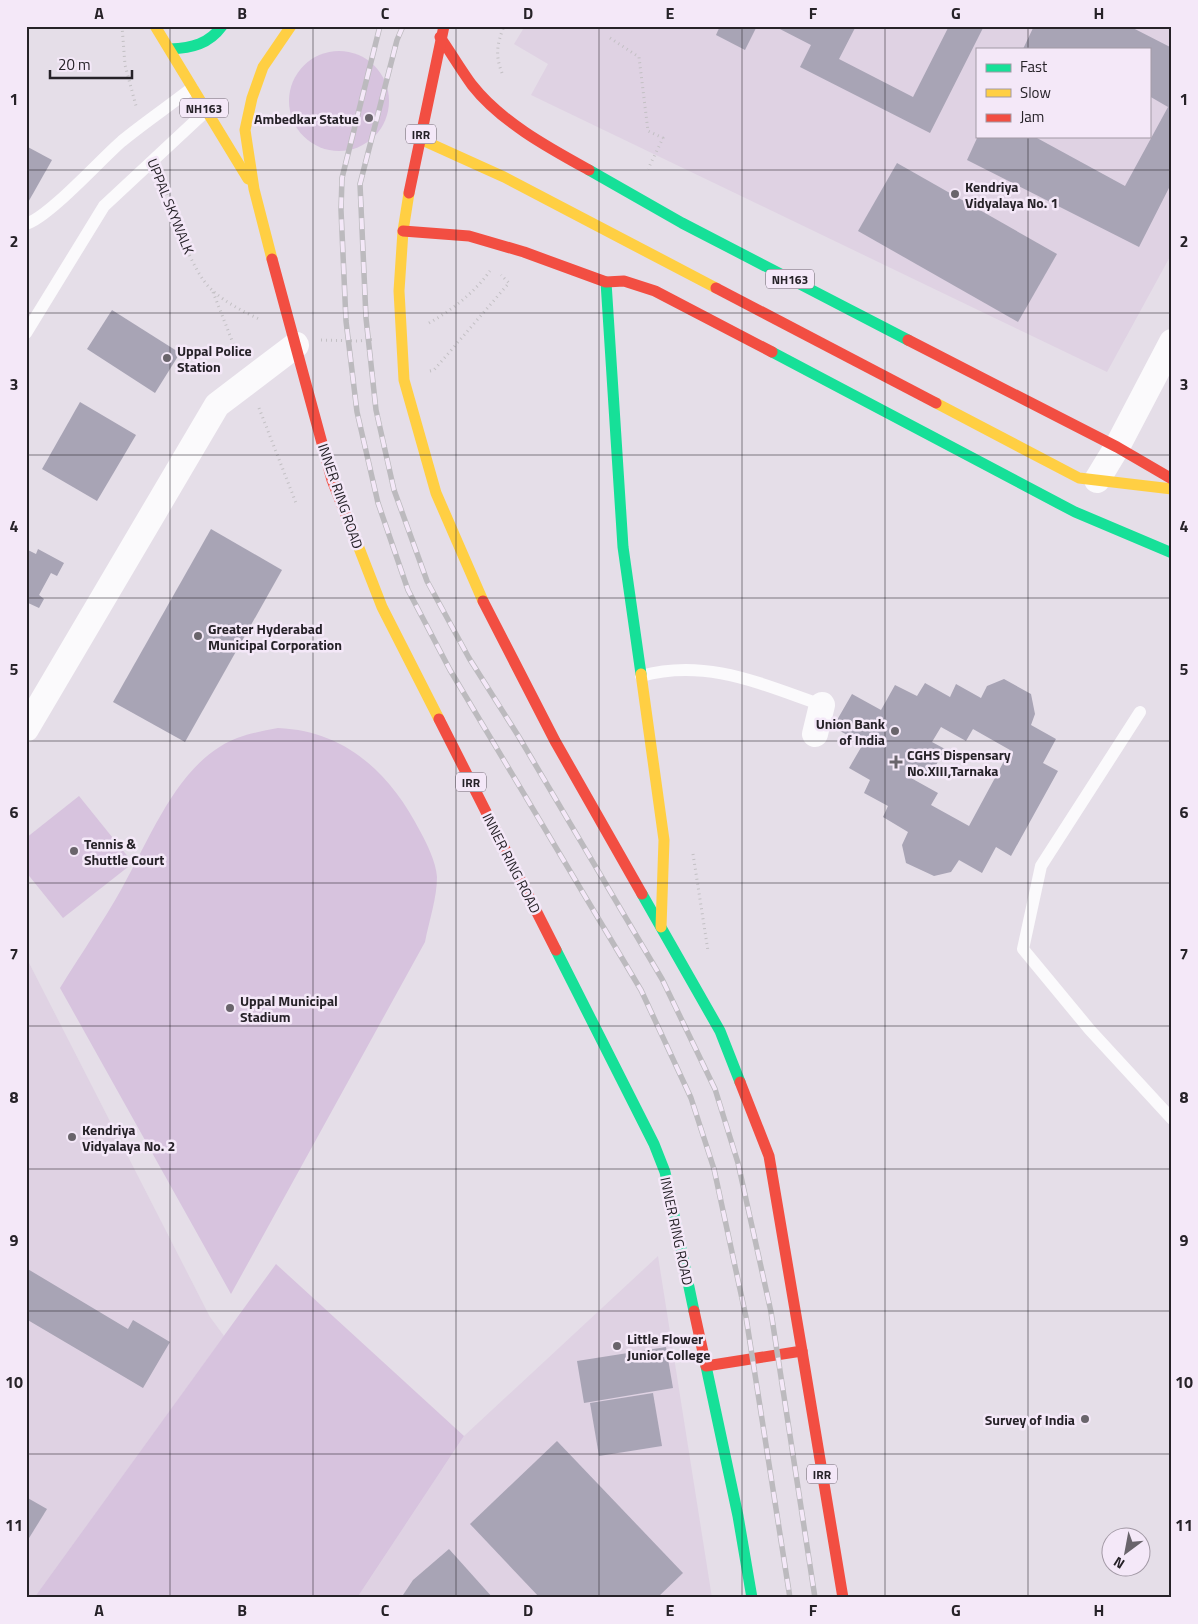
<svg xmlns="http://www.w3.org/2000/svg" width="1198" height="1624" viewBox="0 0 1198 1624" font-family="'Titillium Web',sans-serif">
<rect width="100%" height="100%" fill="#e5dee8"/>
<!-- built -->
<g fill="#dfd2e3" fill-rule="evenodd">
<path d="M525,26H1172V253L1107,372L531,95L548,64L514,44ZM977,49H1149V136H977Z"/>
<polygon points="26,957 210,1317 224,1336 34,1598 26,1598"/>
<polygon points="658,1256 712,1598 357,1598 464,1436"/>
</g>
<!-- green -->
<g fill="#d7c3de">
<circle cx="339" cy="101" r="50"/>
<path d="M278,728C346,731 390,773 420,831C427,844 436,862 437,877C437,898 429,921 425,942L231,1294L60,988C81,954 103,922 122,888C148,842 174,774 221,746C238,735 258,732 278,728Z"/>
<polygon points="79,796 133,863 63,918 26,872 26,838"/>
<polygon points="276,1264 464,1436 357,1598 34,1598"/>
</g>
<!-- building -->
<g fill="#a8a4b5" fill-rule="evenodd">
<polygon points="720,26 757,26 745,50 716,35"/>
<polygon points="774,26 856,26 839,59 913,97 949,26 984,26 930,133 800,67 811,45"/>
<polygon points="1034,26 1129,26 1172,48 1172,182 1139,247 967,160 978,136 1038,136 1037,138 1125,186 1168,107 1149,96 1149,49 1023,49"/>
<polygon points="26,146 52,160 26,206"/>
<polygon points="897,163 1057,254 1018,322 858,231"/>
<polygon points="112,310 180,353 155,393 87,349"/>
<polygon points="80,402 136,435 97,501 42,469"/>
<polygon points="211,529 282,570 185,742 113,702"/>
<polygon points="26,549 36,554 38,549 64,563 57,576 51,573 39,595 44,599 39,608 26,602"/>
<path d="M1004,679L1031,694L1035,714L1031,725L1056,739L1043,763L1058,771L1011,856L996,847L982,873L959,860L951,872L934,876L906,863L902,845L908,832L883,817L888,806L864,793L870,780L849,768L863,744L833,727L852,694L881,710L895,685L917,696L925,683L950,697L956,684L981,698L987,686ZM941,727L966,741L973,729L1010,750L969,826L931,805L938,793L911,778L918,767L931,774L945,749L932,742Z"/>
<polygon points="26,1268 128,1329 133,1320 170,1342 143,1388 26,1319"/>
<polygon points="666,1347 673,1388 584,1403 577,1361"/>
<polygon points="653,1393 662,1446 599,1456 590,1403"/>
<polygon points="557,1441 683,1573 657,1598 540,1598 470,1524"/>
<polygon points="26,1497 47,1509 26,1543"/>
<polygon points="449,1549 493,1598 401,1598 413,1580"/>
</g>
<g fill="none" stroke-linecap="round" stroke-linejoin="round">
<!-- path -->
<g stroke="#c3c0c4" stroke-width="3" stroke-dasharray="1 4" stroke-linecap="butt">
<polyline points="122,26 125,65 136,106"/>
<polyline points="610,38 639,57 648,131 663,138 648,169"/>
<path d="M502,73C495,55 497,44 504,26"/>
<path d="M162,180C172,210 190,271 213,291C225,302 244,312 259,319"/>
<polyline points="213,292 238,356"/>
<path d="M429,323C452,310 474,293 490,271"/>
<polyline points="321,340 358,341 375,339"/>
<polyline points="430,371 434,370 509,283 501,275"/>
<polyline points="259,408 296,503"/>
<polyline points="693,854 708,951"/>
</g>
<!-- lane -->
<g stroke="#fbfafc" stroke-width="12">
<path d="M26,224C49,217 100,160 122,141C144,123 169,106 192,88"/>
<polyline points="26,333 104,206 206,111"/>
<path d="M641,676C706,658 761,684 822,705"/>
<polyline points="1140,712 1041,866 1023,949 1090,1030 1172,1119"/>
</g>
<!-- street -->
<g stroke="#fbfafc" stroke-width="26">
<polyline points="1097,480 1117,447 1172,342"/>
<polyline points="26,729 217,405 296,345"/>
<polyline points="815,734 822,705"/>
</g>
<!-- fast -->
<g stroke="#16e098" stroke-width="11">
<path d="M170,49C192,48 209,44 222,26"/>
<polyline points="589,170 682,223 908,340"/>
<polyline points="606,282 623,547 641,674"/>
<polyline points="772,352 1075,512 1172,553"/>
<polyline points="642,894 720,1031 740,1082"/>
<polyline points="556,950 654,1144 665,1172 694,1311"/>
<polyline points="706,1366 738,1516 752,1598"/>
</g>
<!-- slow -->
<g stroke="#ffcf43" stroke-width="11">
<polyline points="155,26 248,179"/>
<polyline points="420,139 504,177 716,288"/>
<polyline points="409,193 403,231 399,291 404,380 436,493 483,601"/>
<polyline points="272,259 254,189 245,130 252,98 263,67 291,26"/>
<polyline points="936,403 1079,478 1172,489"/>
<polyline points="352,530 382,607 439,719"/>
<polyline points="641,674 664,840 661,927"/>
</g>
<!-- jam -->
<g stroke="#f24e42" stroke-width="11">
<path d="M440,37C451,53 461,70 472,85C501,122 549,148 589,170"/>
<polyline points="409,193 444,26"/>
<polyline points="403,231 469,236 524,252 606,282 624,281 655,291 772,352"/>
<polyline points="272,259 332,480 352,530"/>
<polyline points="716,288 936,403"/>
<polyline points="908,340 1117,447 1172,479"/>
<polyline points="483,601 555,741 642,894"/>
<polyline points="439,719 556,950"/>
<polyline points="694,1311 706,1366 802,1351 769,1156 740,1082"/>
<polyline points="802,1351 843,1598"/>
</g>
<!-- rail casing -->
<g stroke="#bcbabe" stroke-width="5.5">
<g id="rail">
<polyline points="380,26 342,178 341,210 346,321 357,412 378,503 408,590 450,670 641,990 691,1098 714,1169 746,1317 790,1598"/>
<polyline points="403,26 397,40 360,184 366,318 376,410 394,490 427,581 469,658 519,737 662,979 715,1089 738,1163 771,1312 815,1598"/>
</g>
</g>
<!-- rail -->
<use href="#rail" stroke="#f4e8f8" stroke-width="4" stroke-dasharray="11" stroke-linecap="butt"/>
</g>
<!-- grid -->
<path fill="none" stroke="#262228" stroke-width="1" stroke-opacity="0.55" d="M170,26V1598M313,26V1598M456,26V1598M599,26V1598M742,26V1598M885,26V1598M1028,26V49M1028,136V1598M26,170H1172M26,313H1172M26,455H1172M26,598H1172M26,741H1172M26,883H1172M26,1026H1172M26,1169H1172M26,1311H1172M26,1454H1172"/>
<!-- markers -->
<g fill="#69646b" stroke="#f4e8f8" stroke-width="2">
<circle cx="369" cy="118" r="5"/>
<circle cx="955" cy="194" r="5"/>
<circle cx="167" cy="358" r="5"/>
<circle cx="198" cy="636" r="5"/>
<circle cx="895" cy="731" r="5"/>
<path d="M893.5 754.5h5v5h5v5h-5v5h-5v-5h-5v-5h5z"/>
<circle cx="74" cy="851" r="5"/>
<circle cx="230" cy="1008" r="5"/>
<circle cx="72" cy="1137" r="5"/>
<circle cx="617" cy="1346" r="5"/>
<circle cx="1085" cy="1419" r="5"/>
</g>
<g text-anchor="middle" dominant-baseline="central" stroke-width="5" stroke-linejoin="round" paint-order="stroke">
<!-- shield labels -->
<g fill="#f4e8f8" stroke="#645d66" stroke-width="1">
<rect x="180" y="98.5" width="48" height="19" rx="4"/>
<rect x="406" y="124.5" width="30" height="19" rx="4"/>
<rect x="766" y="269.5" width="48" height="19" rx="4"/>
<rect x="456" y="772.5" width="30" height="19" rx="4"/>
<rect x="807" y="1464.5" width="30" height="19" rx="4"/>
</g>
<g font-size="12" font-weight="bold" fill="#262228">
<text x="204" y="108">NH163</text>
<text x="421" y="134">IRR</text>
<text x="790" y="279">NH163</text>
<text x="471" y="782">IRR</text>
<text x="822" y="1474">IRR</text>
</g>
<!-- poi labels -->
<g font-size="14" font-weight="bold" fill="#262228" stroke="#f4e8f8" text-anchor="start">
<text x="359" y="118" text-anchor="end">Ambedkar Statue</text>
<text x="965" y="186">Kendriya<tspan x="965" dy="16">Vidyalaya No. 1</tspan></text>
<text x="177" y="350">Uppal Police<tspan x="177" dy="16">Station</tspan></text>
<text x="208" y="628">Greater Hyderabad<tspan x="208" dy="16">Municipal Corporation</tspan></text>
<text x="885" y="723" text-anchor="end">Union Bank<tspan x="885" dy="16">of India</tspan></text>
<text x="907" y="754">CGHS Dispensary<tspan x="907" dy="16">No.XIII,Tarnaka</tspan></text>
<text x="84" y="843">Tennis &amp;<tspan x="84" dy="16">Shuttle Court</tspan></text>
<text x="240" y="1000">Uppal Municipal<tspan x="240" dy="16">Stadium</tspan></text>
<text x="82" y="1129">Kendriya<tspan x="82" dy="16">Vidyalaya No. 2</tspan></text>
<text x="627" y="1338">Little Flower<tspan x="627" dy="16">Junior College</tspan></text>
<text x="1075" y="1419" text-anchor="end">Survey of India</text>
</g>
<!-- street labels -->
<g font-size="14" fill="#262228" stroke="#f4e8f8">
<text transform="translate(171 206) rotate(68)">UPPAL SKYWALK</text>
<text transform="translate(341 496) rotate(71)">INNER RING ROAD</text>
<text transform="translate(512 863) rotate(63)">INNER RING ROAD</text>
<text transform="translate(677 1231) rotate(78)">INNER RING ROAD</text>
</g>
</g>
<!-- border -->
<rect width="1198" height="1624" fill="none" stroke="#f4e8f8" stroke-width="55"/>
<!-- legend -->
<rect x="976" y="48" width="175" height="90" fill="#f4e8f8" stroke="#a299a5"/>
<rect x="986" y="64" width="25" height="8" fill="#16e098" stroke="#a299a5"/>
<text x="1020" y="72" font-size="15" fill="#262228">Fast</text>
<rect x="986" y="89" width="25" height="8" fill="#ffcf43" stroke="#a299a5"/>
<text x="1020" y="98" font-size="15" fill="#262228">Slow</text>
<rect x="986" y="114" width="25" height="8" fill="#f24e42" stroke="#a299a5"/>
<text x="1020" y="122" font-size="15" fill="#262228">Jam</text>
<!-- north arrow -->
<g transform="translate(1126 1552) rotate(212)"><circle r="24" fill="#f4e8f8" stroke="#a299a5"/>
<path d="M0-4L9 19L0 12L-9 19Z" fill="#69646b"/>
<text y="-8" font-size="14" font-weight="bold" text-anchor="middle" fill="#262228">N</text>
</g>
<!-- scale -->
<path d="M50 70v8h82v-8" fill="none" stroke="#262228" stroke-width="2.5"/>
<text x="58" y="70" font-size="15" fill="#262228" stroke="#f4e8f8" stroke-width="4" paint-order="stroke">20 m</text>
<rect x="28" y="28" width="1142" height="1568" fill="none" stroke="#262228" stroke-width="2"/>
<g font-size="16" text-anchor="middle" font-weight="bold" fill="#262228">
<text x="99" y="19">A</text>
<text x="242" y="19">B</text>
<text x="385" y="19">C</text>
<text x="528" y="19">D</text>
<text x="670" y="19">E</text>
<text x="813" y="19">F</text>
<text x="956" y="19">G</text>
<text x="1099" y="19">H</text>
<text x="14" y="105">1</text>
<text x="1184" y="105">1</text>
<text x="14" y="247">2</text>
<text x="1184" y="247">2</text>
<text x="14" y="390">3</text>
<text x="1184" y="390">3</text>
<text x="14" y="532">4</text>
<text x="1184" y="532">4</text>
<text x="14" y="675">5</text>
<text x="1184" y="675">5</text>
<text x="14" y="818">6</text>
<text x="1184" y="818">6</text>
<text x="14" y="960">7</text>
<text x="1184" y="960">7</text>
<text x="14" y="1103">8</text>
<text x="1184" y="1103">8</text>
<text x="14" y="1246">9</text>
<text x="1184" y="1246">9</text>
<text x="14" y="1388">10</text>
<text x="1184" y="1388">10</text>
<text x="14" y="1531">11</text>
<text x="1184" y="1531">11</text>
<text x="99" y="1616">A</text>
<text x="242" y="1616">B</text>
<text x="385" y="1616">C</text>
<text x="528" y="1616">D</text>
<text x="670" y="1616">E</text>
<text x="813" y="1616">F</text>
<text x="956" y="1616">G</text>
<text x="1099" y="1616">H</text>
</g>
</svg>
